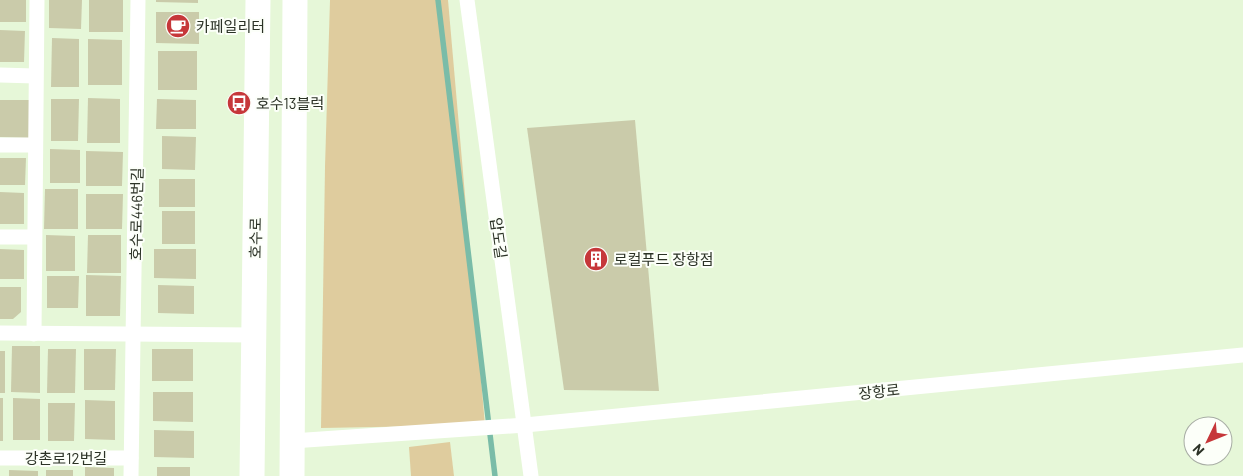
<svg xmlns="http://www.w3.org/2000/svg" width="1243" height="476" viewBox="0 0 1243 476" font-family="Barlow,'Noto Sans KR',sans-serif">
<rect width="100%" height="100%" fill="#e6f7d8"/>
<!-- green -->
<g fill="#dfcc9e">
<polygon points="330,0 448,0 485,425 321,428 325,167"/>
<polygon points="450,442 454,476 411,476 409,447"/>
</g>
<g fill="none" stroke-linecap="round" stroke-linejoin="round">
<!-- stream -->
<polyline stroke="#7abca8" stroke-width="5.5" points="438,0 495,476"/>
</g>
<!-- building -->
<g fill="#cacbaa">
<rect x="0" y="0" width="26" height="22"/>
<polygon points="49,0 82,0 81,29 49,28"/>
<rect x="89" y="0" width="34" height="32"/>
<polygon points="156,0 198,0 198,3 156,2"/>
<polygon points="156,12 199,12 199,44 156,43"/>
<polygon points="0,30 25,31 24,62 0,62"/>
<polygon points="52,38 79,39 79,87 51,87"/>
<polygon points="88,39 122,40 122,85 88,85"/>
<rect x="158" y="51" width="39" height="39"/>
<polygon points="88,98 120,99 120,143 87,143"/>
<polygon points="51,99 79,99 78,141 51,141"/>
<polygon points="157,99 196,100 196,129 156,129"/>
<polygon points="0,100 29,100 29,138 0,137"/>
<polygon points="635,120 659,391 564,390 527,128"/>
<polygon points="162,136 196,137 195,170 162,169"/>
<polygon points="50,149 80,150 80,183 50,183"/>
<polygon points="86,151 123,152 122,186 86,186"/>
<polygon points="0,158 26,158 25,185 0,185"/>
<rect x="159" y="179" width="36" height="28"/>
<polygon points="45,189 78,189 78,229 44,229"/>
<polygon points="0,192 24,193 24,224 0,224"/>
<polygon points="86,194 123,194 122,229 86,229"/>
<rect x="162" y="211" width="33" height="33"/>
<polygon points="46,235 75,236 75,271 46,271"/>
<polygon points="88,235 121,235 121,273 87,273"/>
<polygon points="0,249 24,250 24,279 0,279"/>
<polygon points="154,249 196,249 196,279 154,278"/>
<polygon points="86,275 121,276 120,316 86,316"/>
<polygon points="47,276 79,276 78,308 47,308"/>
<polygon points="158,285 194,286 194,314 158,313"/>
<polygon points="0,287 21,287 21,312 13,319 0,319"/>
<polygon points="12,346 40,346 40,393 11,392"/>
<polygon points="48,349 76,349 75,393 47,393"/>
<polygon points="84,349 116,349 115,390 84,390"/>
<rect x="152" y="349" width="41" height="32"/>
<rect x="0" y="351" width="5" height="42"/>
<polygon points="153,392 193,392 193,422 153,421"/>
<rect x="0" y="398" width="3" height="43"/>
<polygon points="13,398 40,399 40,440 13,440"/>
<polygon points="85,400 115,401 115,440 85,439"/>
<polygon points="48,403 75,403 74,441 48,441"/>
<polygon points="154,430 194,431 194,458 154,457"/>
<polygon points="85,467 114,468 114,476 85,476"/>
<rect x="157" y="467" width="33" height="9"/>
<polygon points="9,470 38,471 38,476 9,476"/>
<rect x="46" y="470" width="27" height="6"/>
</g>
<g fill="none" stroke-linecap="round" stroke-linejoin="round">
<!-- minor -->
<g stroke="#fff" stroke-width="15">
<polyline points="467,0 531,476"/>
<polyline points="0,75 35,76"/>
<polyline points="0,145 35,145"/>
<polyline points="0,237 34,237"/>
<polyline points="0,333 254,335"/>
<polyline points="34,334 37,0"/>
<polyline points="292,441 525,425 1243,355"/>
<polyline points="0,458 131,458"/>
<polyline points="131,476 138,0"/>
</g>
<!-- primary -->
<g stroke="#fff" stroke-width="25">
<polyline points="252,476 258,0"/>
<polyline points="292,476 295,0"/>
</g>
</g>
<!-- icons -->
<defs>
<g id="cafe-disc" transform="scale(1.25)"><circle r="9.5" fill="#c6373a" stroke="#fcfff9"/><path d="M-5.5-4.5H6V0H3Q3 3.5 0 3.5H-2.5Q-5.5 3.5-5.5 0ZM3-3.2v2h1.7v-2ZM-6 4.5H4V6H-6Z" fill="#fff"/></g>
<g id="bus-disc" transform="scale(1.25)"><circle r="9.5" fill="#c6373a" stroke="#fcfff9"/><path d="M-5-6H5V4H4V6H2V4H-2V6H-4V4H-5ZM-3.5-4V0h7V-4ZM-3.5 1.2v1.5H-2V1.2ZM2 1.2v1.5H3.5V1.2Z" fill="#fff"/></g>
<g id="building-disc" transform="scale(1.25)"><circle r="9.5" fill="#c6373a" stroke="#fcfff9"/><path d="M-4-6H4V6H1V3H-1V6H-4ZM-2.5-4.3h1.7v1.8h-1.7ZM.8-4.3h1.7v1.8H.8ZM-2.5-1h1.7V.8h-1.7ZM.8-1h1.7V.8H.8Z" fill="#fff"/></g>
</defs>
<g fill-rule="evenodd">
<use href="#cafe-disc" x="178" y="26"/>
<use href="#bus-disc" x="239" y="103"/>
<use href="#building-disc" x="596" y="259"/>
</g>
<g text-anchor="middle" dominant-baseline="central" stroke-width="4" stroke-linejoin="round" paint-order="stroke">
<!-- poi labels -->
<g font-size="15" fill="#2b3226" stroke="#fcfff9" text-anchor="start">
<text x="196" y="26">카페일리터</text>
<text x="256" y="103">호수13블럭</text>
<text x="614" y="259">로컬푸드 장항점</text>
</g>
<!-- street labels -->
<g font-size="15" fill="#2b3226" stroke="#fcfff9">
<text transform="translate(136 214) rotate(-89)">호수로446번길</text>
<text transform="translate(255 238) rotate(-89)">호수로</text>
<text transform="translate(499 238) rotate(82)">압도길</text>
<text transform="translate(879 391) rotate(-6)">장항로</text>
<text x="66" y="458">강촌로12번길</text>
</g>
</g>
<!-- north arrow -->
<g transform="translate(1208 441) rotate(227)"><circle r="24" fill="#fcfff9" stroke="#a8ada5"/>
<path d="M0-4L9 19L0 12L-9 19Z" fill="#c6373a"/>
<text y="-8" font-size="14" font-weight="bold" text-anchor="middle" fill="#2b3226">N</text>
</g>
</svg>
